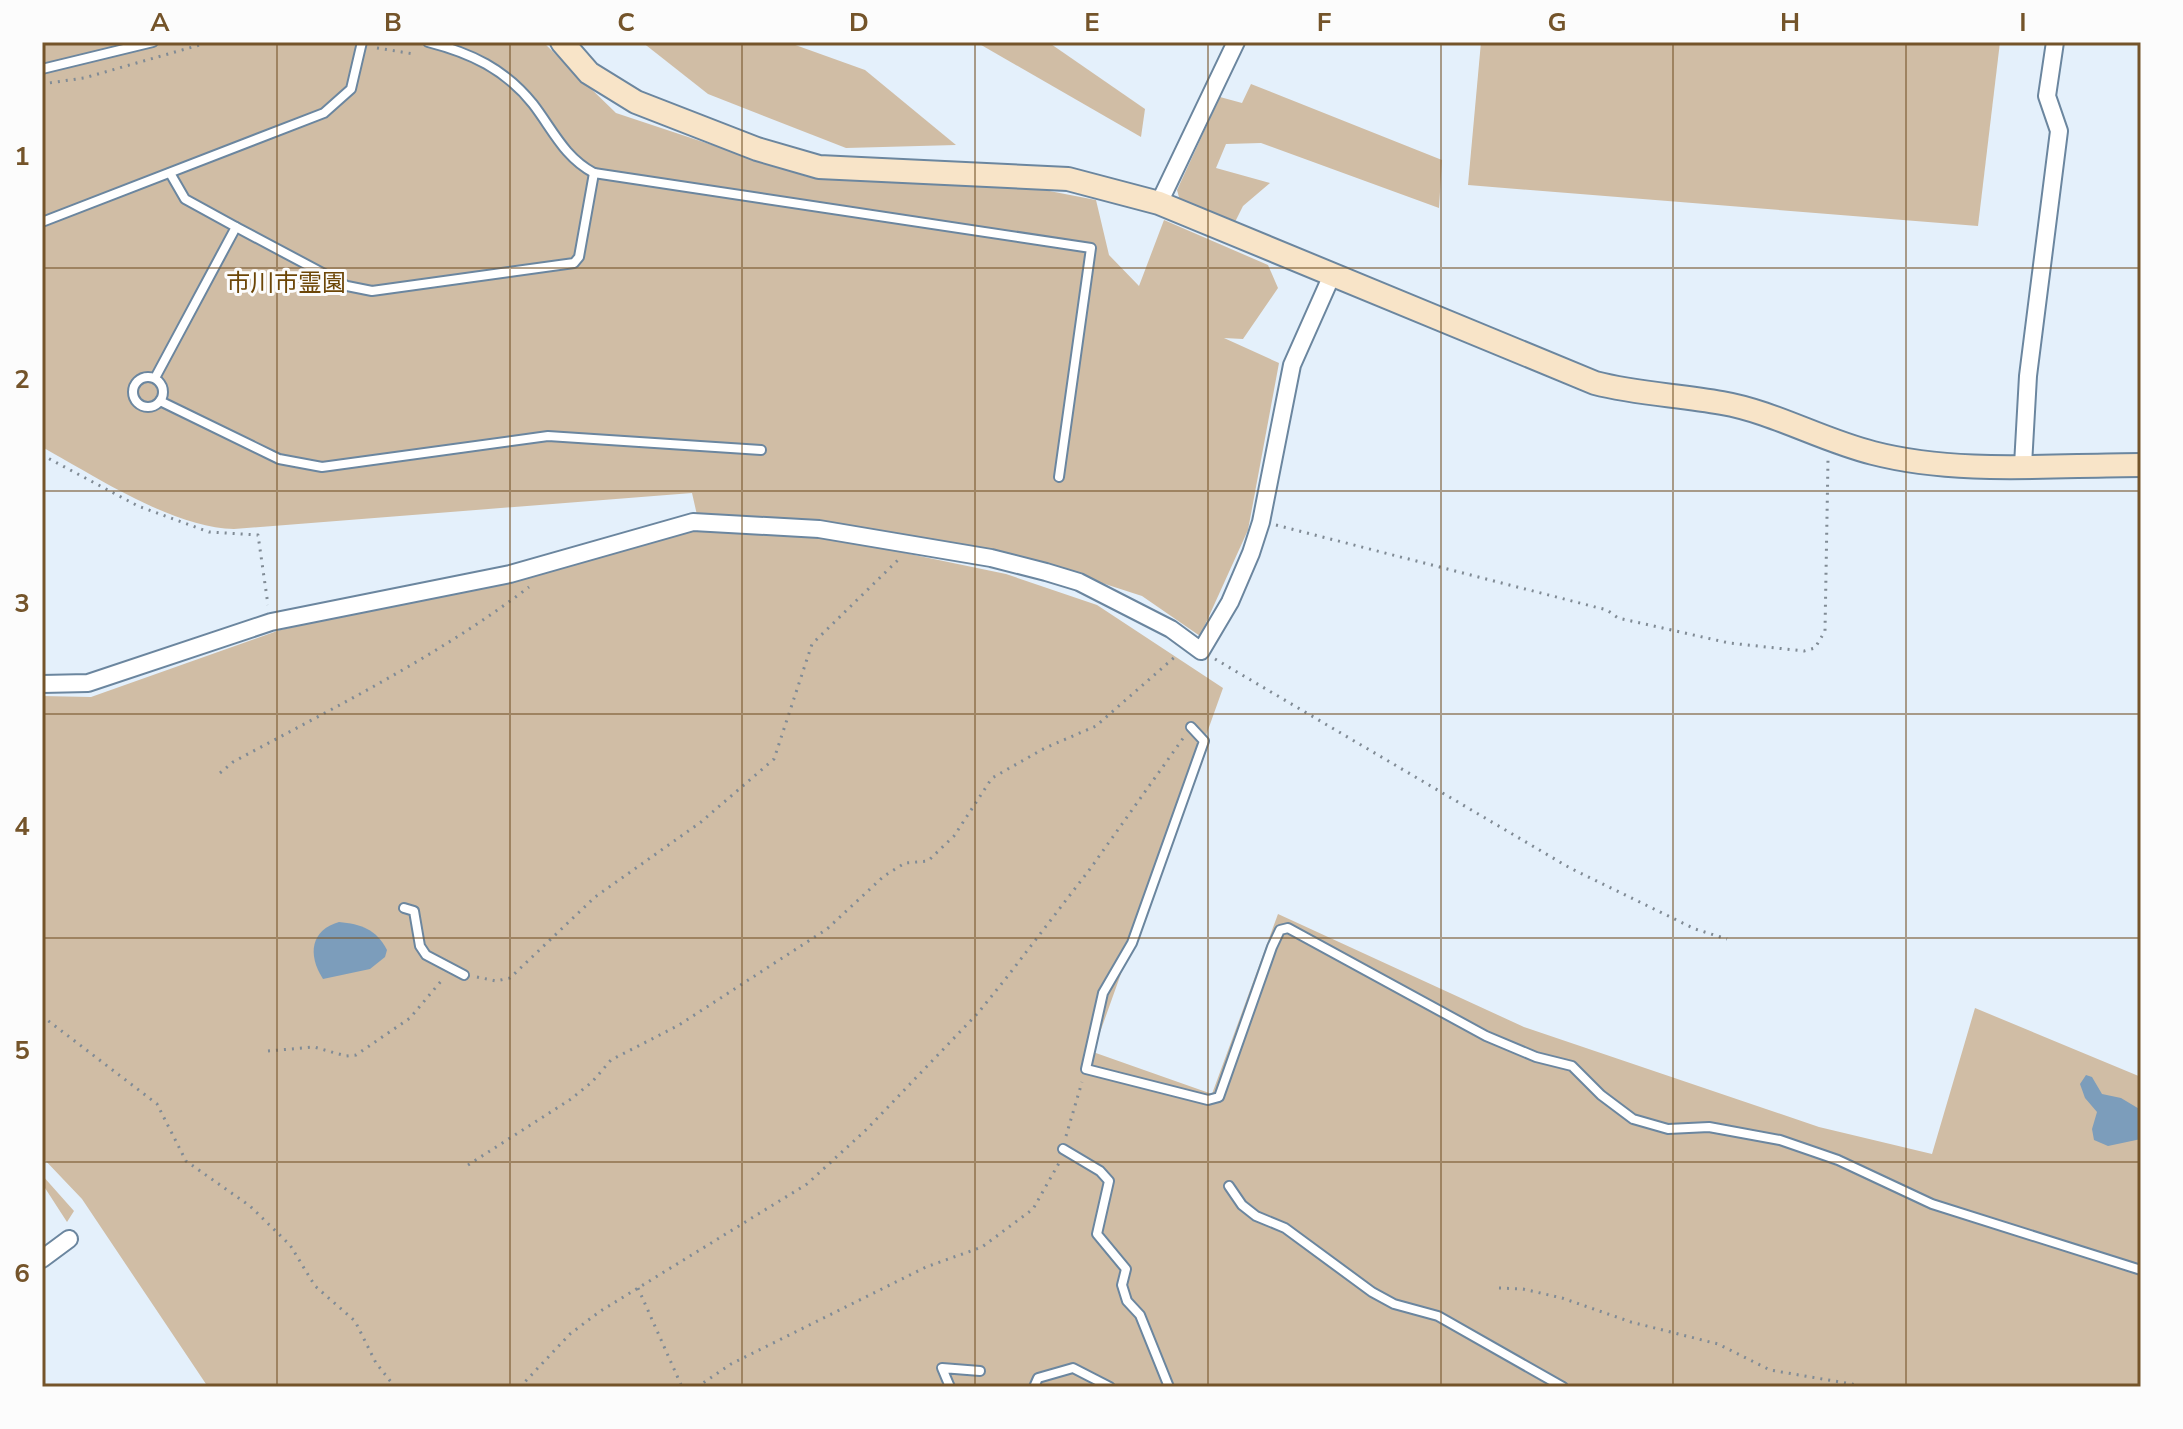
<svg xmlns="http://www.w3.org/2000/svg" width="2183" height="1429" viewBox="0 0 2183 1429" font-family="'Nunito Sans','Noto Sans JP',sans-serif">
<rect width="100%" height="100%" fill="#e4f0fb"/>
<!-- green -->
<g fill="#d0bda5">
<path d="M42,42H543L616,113L808,177L1039,189L1096,200L1109,255L1139,286L1164,220L1268,265L1278,288L1243,339L1224,338L1279,363L1248,530L1200,636L1142,596L1037,562L697,515L692,493L234,529C173,528 95,476 42,447Z"/>
<polygon points="642,42 787,42 865,70 956,145 846,148 708,94"/>
<polygon points="976,42 1048,42 1145,109 1141,137"/>
<polygon points="1481,42 2000,42 1978,226 1468,185"/>
<polygon points="1251,84 1442,160 1439,208 1261,143 1226,144 1216,168 1270,183 1243,206 1234,224 1180,201 1177,190 1220,97 1242,103"/>
<polygon points="692,530 779,533 866,545 1006,574 1097,605 1223,688 1093,1052 1212,1094 1278,914 1524,1027 1819,1127 1932,1154 1975,1008 2141,1077 2141,1387 208,1387 82,1199 42,1157 42,696 91,697 280,630 511,578"/>
<polygon points="42,1175 74,1211 67,1222 45,1188 42,1189"/>
</g>
<!-- water -->
<g fill="#7c9dbb">
<path d="M339,922C361,924 376,929 387,950L385,957L370,969L323,979C307,954 311,930 339,922Z"/>
<polygon points="2086,1075 2092,1077 2102,1094 2121,1098 2141,1110 2141,1139 2108,1146 2094,1140 2092,1129 2097,1112 2085,1098 2080,1084"/>
</g>
<g fill="none" stroke-linecap="round" stroke-linejoin="round">
<!-- lane casing -->
<g stroke="#6b869f" stroke-width="12">
<g id="lane">
<path d="M428,42C471,53 505,69 533,104C553,130 564,157 594,173L1091,248L1059,477"/>
<polyline points="42,69 153,42"/>
<polyline points="42,222 324,113 351,89 362,42"/>
<polyline points="236,227 347,286 372,291 574,263 579,257 594,173"/>
<circle cx="148" cy="392" r="15"/>
<polyline points="155,378 236,227 185,199 170,173"/>
<polyline points="160,401 279,459 322,467 548,436 761,450"/>
<polyline points="1191,727 1204,741 1132,943 1103,993 1086,1069 1208,1100 1219,1097 1272,947 1280,930 1288,928 1486,1036 1536,1057 1572,1066 1601,1095 1633,1119 1668,1129 1709,1127 1780,1140 1838,1160 1932,1204 2141,1270"/>
<polyline points="404,908 414,911 420,946 426,955 464,975"/>
<polyline points="1063,1149 1100,1171 1109,1181 1097,1234 1126,1269 1122,1285 1127,1301 1140,1315 1169,1387"/>
<polyline points="1229,1186 1242,1205 1256,1216 1285,1228 1372,1292 1394,1304 1438,1316 1563,1387"/>
<polyline points="950,1387 942,1368 980,1371"/>
<polyline points="1034,1387 1038,1378 1073,1368 1110,1387"/>
</g>
</g>
<!-- street casing -->
<g stroke="#6b869f" stroke-width="20">
<g id="street">
<polyline points="1159,203 1236,42"/>
<polyline points="2023,465 2028,376 2059,131 2047,96 2055,42"/>
<polyline points="42,684 88,683 271,622 510,574 693,522 819,529 991,558 1046,572 1079,582 1171,629 1201,651 1230,602 1251,553 1261,522 1292,365 1332,275"/>
<polyline points="42,1259 69,1239"/>
</g>
</g>
<!-- secondary casing -->
<g stroke="#6b869f" stroke-width="26">
<path id="secondary" d="M562,42L589,73L636,102L757,149L819,167L1068,179L1159,203L1595,383C1637,394 1679,395 1722,403C1774,412 1821,440 1873,453C1958,475 2053,465 2141,465"/>
</g>
<!-- path -->
<g stroke="#808b95" stroke-width="3" stroke-dasharray="2 6" stroke-linecap="butt">
<polyline points="340,42 343,44"/>
<polyline points="377,48 414,54"/>
<polyline points="42,84 84,78 210,42"/>
<polyline points="42,455 138,506 209,532 258,535 268,605"/>
<polyline points="1276,525 1607,610 1618,618 1729,643 1804,651 1815,648 1825,631 1828,460"/>
<polyline points="1215,659 1570,868 1695,929 1727,939"/>
<path d="M220,773L233,762C335,707 437,657 529,587"/>
<polyline points="477,977 496,981 510,978 595,897 701,822 774,759 812,644 899,559"/>
<polyline points="42,1016 157,1104 186,1161 250,1206 290,1245 315,1286 355,1321 376,1363 395,1387"/>
<polyline points="268,1051 314,1047 346,1056 356,1055 410,1018 442,980"/>
<polyline points="1066,1136 1082,1082"/>
<polyline points="468,1165 571,1099 592,1082 611,1060 679,1025 827,929 884,876 905,863 928,861 954,836 992,778 1045,748 1096,726 1177,655"/>
<polyline points="638,1288 682,1387"/>
<polyline points="1499,1288 1523,1289 1562,1298 1631,1322 1718,1344 1770,1370 1869,1387"/>
<polyline points="520,1387 570,1334 599,1312 807,1184 867,1129 978,1013 1007,977 1090,869 1184,737"/>
<polyline points="697,1387 731,1364 926,1267 982,1247 1033,1209 1059,1163"/>
</g>
<!-- lane -->
<use href="#lane" stroke="#fff" stroke-width="8"/>
<!-- street -->
<use href="#street" stroke="#fff" stroke-width="16"/>
<!-- secondary -->
<use href="#secondary" stroke="#f8e4c8" stroke-width="22"/>
</g>
<!-- grid -->
<path fill="none" stroke="#74542a" stroke-width="2" stroke-opacity="0.55" d="M277,42V1387M510,42V1387M742,42V1387M975,42V1387M1208,42V1387M1441,42V1387M1673,42V1387M1906,42V1387M42,268H2141M42,491H2141M42,714H2141M42,938H2141M42,1162H2141"/>
<g text-anchor="middle" dominant-baseline="central" stroke-width="6" stroke-linejoin="round" paint-order="stroke">
<!-- park labels -->
<g font-size="24" fill="#6c4607" stroke="#fcfcfc">
<text x="286" y="283">市川市霊園</text>
</g>
</g>
<!-- border -->
<rect width="2183" height="1429" fill="none" stroke="#fcfcfc" stroke-width="88"/>
<rect x="44" y="44" width="2095" height="1341" fill="none" stroke="#74542a" stroke-width="3"/>
<g font-size="26" text-anchor="middle" font-weight="bold" fill="#74542a">
<text x="160" y="31">A</text>
<text x="393" y="31">B</text>
<text x="626" y="31">C</text>
<text x="859" y="31">D</text>
<text x="1092" y="31">E</text>
<text x="1324" y="31">F</text>
<text x="1557" y="31">G</text>
<text x="1790" y="31">H</text>
<text x="2023" y="31">I</text>
<text x="22" y="165">1</text>
<text x="22" y="388">2</text>
<text x="22" y="612">3</text>
<text x="22" y="835">4</text>
<text x="22" y="1059">5</text>
<text x="22" y="1282">6</text>
</g>
</svg>
